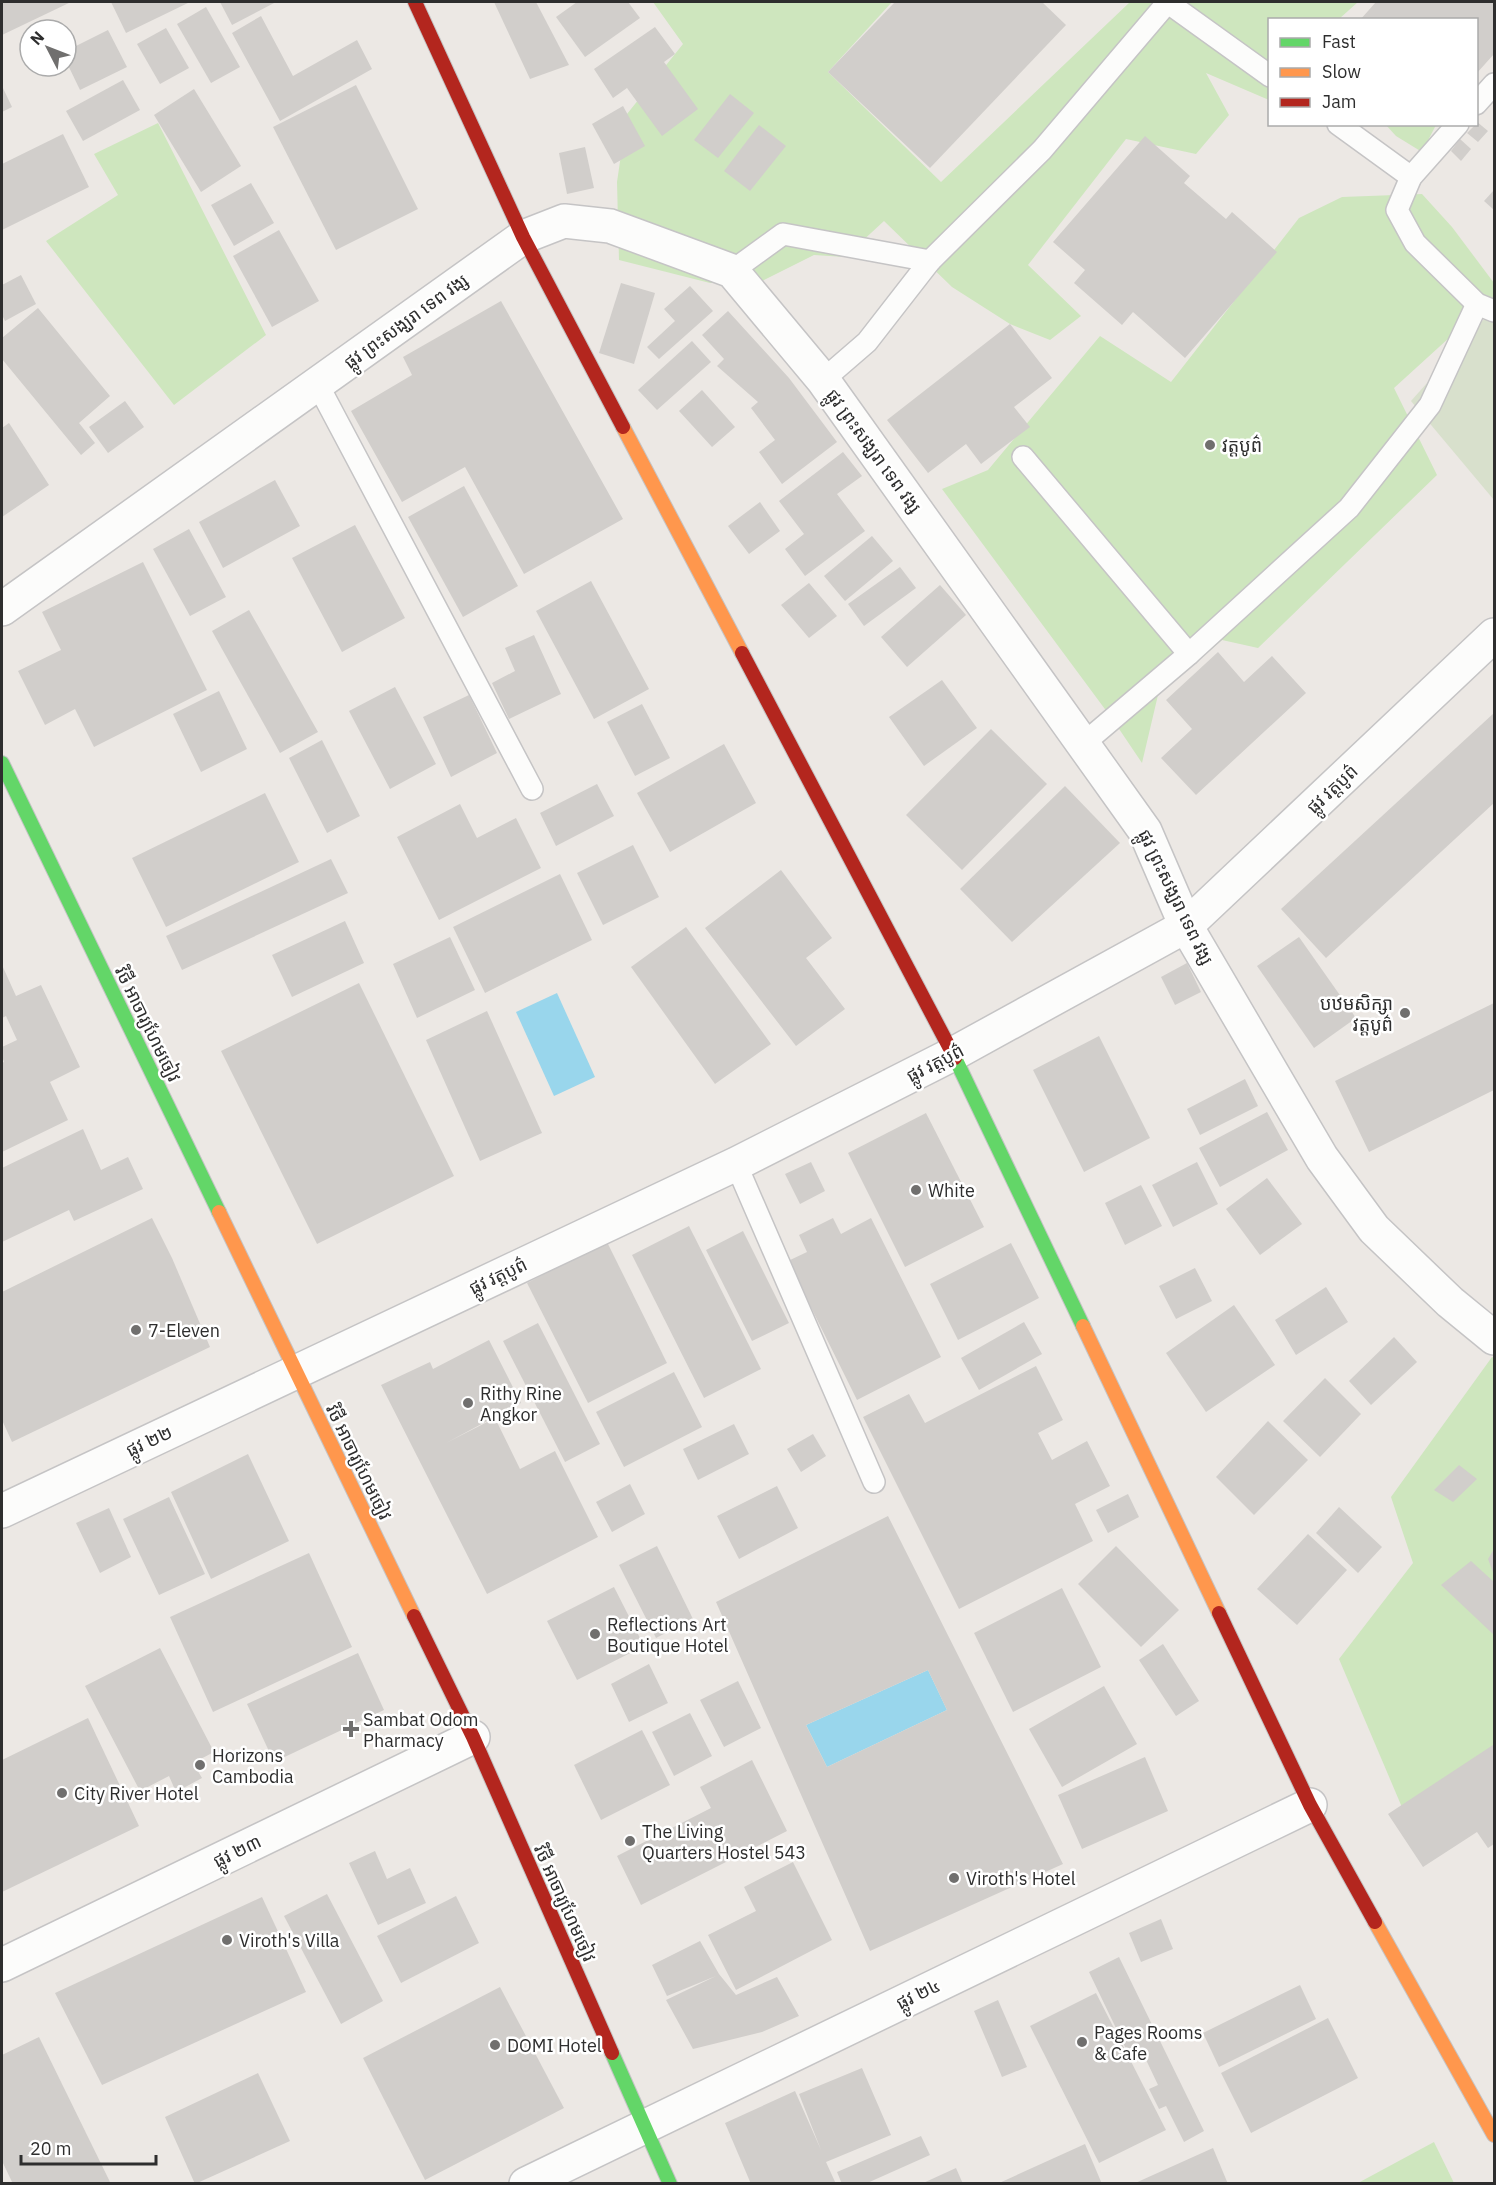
<svg xmlns="http://www.w3.org/2000/svg" width="1496" height="2185" viewBox="0 0 1496 2185" font-family="'IBM Plex Sans','Noto Sans Khmer',sans-serif">
<rect width="100%" height="100%" fill="#ece8e4"/>
<!-- green -->
<g fill="#cee6be">
<polygon points="653,2 892,2 828,72 941,182 1130,2 1358,2 1339,19 1270,20 1269,100 1206,73 1229,115 1196,154 1126,139 1028,265 1081,316 1050,340 1010,324 952,287 884,221 845,257 814,255 762,281 710,283 619,260 617,182 627,114 683,44"/>
<polygon points="158,123 266,335 174,405 46,241 118,195 94,154"/>
<polygon points="1386,125 1436,125 1422,152 1396,136"/>
<polygon points="1422,194 1452,227 1494,283 1494,297 1394,388 1437,475 1258,648 1222,640 1158,695 1142,763 1113,720 942,489 988,470 1100,336 1171,382 1299,218 1342,197"/>
<polygon points="1492,1357 1494,1358 1494,1781 1491,1780 1418,1845 1339,1659 1413,1563 1391,1497"/>
<polygon points="1434,2142 1454,2183 1358,2183"/>
</g>
<!-- cemetery -->
<polygon fill="#d8e0cc" points="1494,308 1494,500 1411,401"/>
<!-- water -->
<g fill="#99d6ec">
<polygon points="557,993 595,1077 554,1096 516,1012"/>
<polygon points="928,1670 947,1710 827,1767 806,1725"/>
</g>
<!-- building -->
<g fill="#d1cecb" fill-rule="evenodd">
<polygon points="2,2 71,2 2,35"/>
<polygon points="111,2 190,2 126,33"/>
<polygon points="220,2 276,2 232,25"/>
<polygon points="494,2 536,2 569,65 530,79"/>
<polygon points="577,2 628,2 640,18 585,57 556,17"/>
<polygon points="895,2 1042,2 1066,25 930,168 828,72"/>
<polygon points="1376,2 1494,2 1494,54 1476,74 1476,20 1360,20"/>
<polygon points="206,7 240,67 211,83 177,24"/>
<polygon points="261,16 293,76 357,40 372,69 280,121 232,33"/>
<polygon points="655,27 675,54 664,62 698,109 662,136 627,88 613,98 594,69"/>
<polygon points="166,28 189,68 160,84 137,44"/>
<polygon points="108,30 127,67 80,90 66,61 66,51"/>
<polygon points="123,80 140,110 83,141 66,111"/>
<polygon points="356,85 418,209 336,250 273,127"/>
<polygon points="2,86 12,107 2,112"/>
<polygon points="194,89 241,166 201,192 154,115"/>
<polygon points="730,94 754,113 718,158 694,140"/>
<polygon points="623,106 645,146 614,164 592,124"/>
<polygon points="1476,121 1488,131 1478,142 1467,133 1476,124"/>
<polygon points="759,125 786,146 750,191 724,171"/>
<polygon points="63,134 89,187 2,230 2,164"/>
<polygon points="1145,136 1190,176 1184,183 1226,219 1232,212 1277,252 1185,358 1133,312 1122,325 1074,283 1085,270 1053,242"/>
<polygon points="1460,139 1471,149 1461,161 1451,151"/>
<polygon points="585,147 594,188 567,194 559,153"/>
<polygon points="251,183 274,223 234,246 211,205"/>
<polygon points="1494,190 1494,210 1484,201"/>
<polygon points="279,230 319,301 272,327 233,256"/>
<polygon points="21,275 36,304 5,321 2,315 2,285"/>
<polygon points="621,283 655,293 634,364 599,353"/>
<polygon points="690,286 713,311 659,359 647,347 675,321 664,309"/>
<polygon points="501,301 623,519 524,574 465,467 402,502 351,411 412,375 403,357"/>
<polygon points="38,308 110,396 79,423 95,443 81,455 2,359 2,338"/>
<polygon points="728,311 789,378 837,442 782,484 759,452 775,440 751,408 758,402 717,366 724,359 702,335"/>
<polygon points="1010,324 1052,378 1014,407 1030,427 981,464 966,444 928,473 887,420"/>
<polygon points="692,341 711,362 657,410 638,390"/>
<polygon points="702,390 735,427 712,447 679,411"/>
<polygon points="125,401 144,427 108,453 89,427"/>
<polygon points="9,423 49,485 2,517 2,428"/>
<polygon points="843,452 862,476 837,494 865,531 805,576 785,549 804,534 779,501"/>
<polygon points="275,480 300,526 223,568 199,522"/>
<polygon points="464,486 518,586 463,617 408,517"/>
<polygon points="760,502 780,531 749,554 728,526"/>
<polygon points="355,525 405,618 342,652 292,558"/>
<polygon points="189,529 226,597 190,616 153,549"/>
<polygon points="872,536 893,561 845,601 824,576"/>
<polygon points="143,562 207,690 94,747 75,709 45,725 18,671 61,650 42,612"/>
<polygon points="900,567 916,588 864,626 848,604"/>
<polygon points="591,581 649,689 594,719 536,611"/>
<polygon points="809,583 837,616 809,638 781,605"/>
<polygon points="940,585 966,615 907,667 881,637"/>
<polygon points="249,610 318,732 280,753 212,631"/>
<polygon points="534,635 561,694 509,719 492,683 515,671 505,648"/>
<polygon points="1218,652 1244,682 1272,656 1306,693 1196,795 1161,758 1192,729 1166,700"/>
<polygon points="942,680 977,728 924,766 889,717"/>
<polygon points="395,687 436,764 390,789 349,711"/>
<polygon points="219,691 247,749 201,772 173,714"/>
<polygon points="469,695 497,753 451,777 423,717"/>
<polygon points="642,704 670,758 635,776 607,722"/>
<polygon points="1494,713 1494,803 1326,958 1281,909"/>
<polygon points="991,729 1047,784 962,870 906,815"/>
<polygon points="322,740 360,816 327,833 289,758"/>
<polygon points="724,744 756,803 670,852 637,793"/>
<polygon points="597,784 614,816 556,846 540,813"/>
<polygon points="1065,786 1120,843 1012,942 960,889"/>
<polygon points="265,793 299,862 166,927 132,858"/>
<polygon points="460,804 477,838 516,818 541,868 439,920 397,837"/>
<polygon points="633,845 659,897 603,925 577,873"/>
<polygon points="331,859 348,893 182,970 166,936"/>
<polygon points="781,870 832,938 806,958 845,1009 796,1046 705,928"/>
<polygon points="560,874 592,940 485,993 453,927"/>
<polygon points="345,921 364,963 292,997 272,955"/>
<polygon points="686,927 771,1044 715,1084 631,967"/>
<polygon points="450,937 475,990 417,1018 393,964"/>
<polygon points="1299,937 1356,1018 1314,1048 1257,966"/>
<polygon points="1187,963 1201,992 1175,1005 1161,977"/>
<polygon points="2,965 16,996 41,985 80,1067 50,1082 68,1120 2,1152 2,1063 4,1062 2,1056 2,1047 17,1040 6,1016 2,1018"/>
<polygon points="359,983 454,1176 317,1244 221,1051"/>
<polygon points="1494,1003 1494,1090 1369,1152 1335,1081"/>
<polygon points="487,1011 542,1133 480,1161 426,1040"/>
<polygon points="1099,1036 1150,1138 1084,1172 1033,1070"/>
<polygon points="1245,1079 1258,1106 1200,1135 1187,1109"/>
<polygon points="1267,1112 1288,1150 1220,1187 1199,1148"/>
<polygon points="926,1113 984,1227 905,1267 848,1153"/>
<polygon points="83,1129 101,1170 128,1157 143,1189 74,1221 69,1210 2,1242 2,1168"/>
<polygon points="811,1162 825,1191 800,1204 785,1174"/>
<polygon points="1197,1162 1218,1204 1173,1227 1152,1185"/>
<polygon points="1267,1178 1302,1224 1260,1255 1226,1209"/>
<polygon points="1141,1185 1162,1226 1125,1245 1105,1203"/>
<polygon points="152,1218 172,1258 210,1347 12,1442 2,1420 2,1292"/>
<polygon points="833,1218 841,1234 871,1218 941,1357 857,1400 788,1261 807,1252 799,1235"/>
<polygon points="689,1226 761,1369 704,1398 632,1255"/>
<polygon points="743,1231 789,1323 752,1341 706,1250"/>
<polygon points="607,1242 667,1363 588,1403 527,1283"/>
<polygon points="1011,1243 1039,1298 958,1340 930,1284"/>
<polygon points="1195,1268 1212,1301 1176,1319 1159,1286"/>
<polygon points="1326,1287 1348,1322 1296,1355 1275,1320"/>
<polygon points="1234,1305 1275,1365 1206,1412 1166,1353"/>
<polygon points="1024,1322 1042,1354 979,1390 961,1358"/>
<polygon points="538,1323 600,1444 565,1462 503,1341"/>
<polygon points="1394,1337 1417,1362 1371,1405 1349,1381"/>
<polygon points="489,1340 521,1403 446,1443 495,1418 520,1469 555,1451 598,1537 487,1594 381,1385 430,1362 433,1369"/>
<polygon points="1036,1366 1063,1420 1038,1433 1052,1460 1087,1441 1110,1486 1075,1504 1093,1541 959,1609 863,1417 909,1394 925,1423"/>
<polygon points="674,1372 702,1427 624,1467 596,1412"/>
<polygon points="1325,1378 1361,1414 1320,1457 1283,1421"/>
<polygon points="1268,1421 1308,1460 1254,1515 1216,1477"/>
<polygon points="734,1424 749,1454 698,1480 683,1449"/>
<polygon points="813,1434 826,1456 801,1472 787,1449"/>
<polygon points="248,1454 289,1541 211,1579 171,1492"/>
<polygon points="1459,1465 1477,1479 1453,1502 1434,1490"/>
<polygon points="630,1484 645,1514 612,1532 596,1502"/>
<polygon points="777,1486 798,1528 739,1559 717,1516"/>
<polygon points="1128,1494 1139,1517 1108,1533 1096,1510"/>
<polygon points="169,1497 205,1574 159,1595 123,1519"/>
<polygon points="1339,1507 1382,1547 1358,1573 1316,1533"/>
<polygon points="109,1508 131,1557 100,1573 76,1523"/>
<path d="M888,1516L1063,1864L870,1951L716,1602ZM928,1670L947,1710L827,1767L806,1725Z"/>
<polygon points="1308,1534 1347,1570 1297,1625 1257,1589"/>
<polygon points="657,1546 693,1619 656,1638 619,1565"/>
<polygon points="1116,1546 1179,1610 1141,1647 1078,1584"/>
<polygon points="1494,1549 1494,1575 1488,1559"/>
<polygon points="309,1553 352,1647 213,1712 170,1617"/>
<polygon points="1471,1561 1494,1582 1494,1635 1441,1585"/>
<polygon points="614,1587 644,1646 577,1680 547,1621"/>
<polygon points="1062,1588 1101,1667 1013,1712 974,1633"/>
<polygon points="1163,1644 1199,1701 1176,1716 1139,1660"/>
<polygon points="160,1648 214,1752 193,1763 202,1778 176,1792 169,1776 140,1791 85,1686"/>
<polygon points="358,1653 384,1710 274,1762 247,1704"/>
<polygon points="649,1664 668,1703 629,1722 611,1684"/>
<polygon points="738,1681 761,1728 724,1747 700,1700"/>
<polygon points="1104,1686 1137,1744 1062,1787 1029,1729"/>
<polygon points="690,1713 712,1756 674,1776 652,1732"/>
<polygon points="88,1718 139,1826 2,1892 2,1760"/>
<polygon points="642,1730 670,1785 601,1820 574,1765"/>
<polygon points="1493,1745 1494,1748 1494,1844 1488,1848 1477,1832 1423,1867 1388,1814"/>
<polygon points="1145,1757 1168,1811 1082,1849 1058,1795"/>
<polygon points="752,1760 787,1831 641,1905 617,1856 711,1808 700,1787"/>
<polygon points="375,1851 387,1879 410,1868 426,1903 378,1925 349,1863"/>
<polygon points="793,1862 832,1940 736,1990 708,1935 756,1911 744,1887"/>
<polygon points="327,1894 383,2001 341,2024 284,1916"/>
<polygon points="456,1896 479,1943 401,1983 377,1936"/>
<polygon points="262,1897 306,1992 102,2085 55,1993"/>
<polygon points="1161,1919 1173,1949 1141,1962 1129,1933"/>
<polygon points="700,1941 719,1974 736,1995 777,1977 799,2016 762,2032 693,2049 666,2000 716,1976 667,1996 652,1965"/>
<polygon points="1119,1957 1204,2131 1184,2142 1166,2106 1159,2109 1149,2089 1158,2085 1139,2045 1127,2051 1089,1972"/>
<polygon points="1300,1985 1316,2019 1219,2067 1203,2033"/>
<polygon points="500,1987 564,2108 425,2180 363,2058"/>
<polygon points="1096,1993 1166,2130 1099,2163 1030,2026"/>
<polygon points="998,2000 1027,2067 1002,2077 974,2011"/>
<polygon points="1328,2018 1358,2078 1251,2133 1221,2073"/>
<polygon points="39,2037 111,2184 13,2184 2,2161 2,2055"/>
<polygon points="862,2068 891,2135 826,2162 836,2184 751,2184 725,2123 795,2091 821,2150 799,2094"/>
<polygon points="258,2073 290,2141 195,2184 165,2117"/>
<polygon points="921,2136 930,2155 865,2184 842,2184 837,2172"/>
<polygon points="1085,2144 1102,2184 997,2184"/>
<polygon points="1213,2148 1228,2184 1133,2184"/>
<polygon points="956,2168 963,2184 921,2184"/>
</g>
<g fill="none" stroke-linecap="round" stroke-linejoin="round">
<!-- lane casing -->
<g stroke="#c5c4c5" stroke-width="24">
<g id="lane">
<polyline points="1167,2 1270,76"/>
<polyline points="1476,104 1494,84"/>
<polyline points="1338,124 1411,177"/>
<polyline points="1458,124 1411,177 1397,210 1415,243 1477,304 1494,311"/>
<polyline points="732,271 783,234 930,261"/>
<polyline points="823,380 867,342 930,261 1042,150 1168,2"/>
<polyline points="318,385 532,789"/>
<polyline points="1023,457 1189,654"/>
<polyline points="1083,744 1189,654 1349,508 1430,405 1477,304"/>
<polyline points="736,1164 874,1482"/>
</g>
</g>
<!-- street casing -->
<g stroke="#c5c4c5" stroke-width="36">
<g id="street">
<polyline points="2,609 523,237 564,221 610,226 732,271 823,380 1145,831 1186,926 1322,1158 1374,1229 1450,1302 1494,1338"/>
<polyline points="2,1511 736,1164 953,1054 1186,926 1494,635"/>
<polyline points="2,1965 473,1737"/>
<polyline points="526,2184 1310,1805"/>
</g>
</g>
<!-- fast casing -->
<g stroke="#c5c4c5" stroke-width="16">
<g id="fast">
<polyline points="2,763 219,1212"/>
<polyline points="955,1058 1083,1326"/>
<polyline points="612,2053 670,2184"/>
</g>
</g>
<!-- slow casing -->
<g stroke="#c5c4c5" stroke-width="16">
<g id="slow">
<polyline points="623,427 742,653"/>
<polyline points="219,1212 414,1616"/>
<polyline points="1083,1326 1219,1613"/>
<polyline points="1375,1922 1494,2135"/>
</g>
</g>
<!-- jam casing -->
<g stroke="#c5c4c5" stroke-width="16">
<g id="jam">
<polyline points="415,2 523,237 623,427"/>
<polyline points="742,653 955,1058"/>
<polyline points="1219,1613 1310,1805 1375,1922"/>
<polyline points="414,1616 473,1737 612,2053"/>
</g>
</g>
<!-- lane -->
<use href="#lane" stroke="#fcfcfb" stroke-width="21"/>
<!-- street -->
<use href="#street" stroke="#fcfcfb" stroke-width="33"/>
<!-- fast -->
<use href="#fast" stroke="#63d668" stroke-width="14"/>
<!-- slow -->
<use href="#slow" stroke="#ff974d" stroke-width="14"/>
<!-- jam -->
<use href="#jam" stroke="#b3261e" stroke-width="14"/>
</g>
<!-- markers -->
<g fill="#706f6e" stroke="#fff" stroke-width="2">
<circle cx="1210" cy="445" r="6"/>
<circle cx="1405" cy="1013" r="6"/>
<circle cx="916" cy="1190" r="6"/>
<circle cx="136" cy="1330" r="6"/>
<circle cx="468" cy="1403" r="6"/>
<circle cx="595" cy="1634" r="6"/>
<path d="M348 1720h6v6h6v6h-6v6h-6v-6h-6v-6h6z"/>
<circle cx="200" cy="1765" r="6"/>
<circle cx="62" cy="1793" r="6"/>
<circle cx="630" cy="1841" r="6"/>
<circle cx="954" cy="1878" r="6"/>
<circle cx="227" cy="1940" r="6"/>
<circle cx="1082" cy="2042" r="6"/>
<circle cx="495" cy="2045" r="6"/>
</g>
<g text-anchor="middle" dominant-baseline="central" stroke-width="5" stroke-linejoin="round" paint-order="stroke">
<!-- street labels -->
<g font-size="18" fill="#2e2e2e" stroke="#fff">
<text transform="translate(406 321) rotate(-36)">ផ្លូវ ព្រះសង្ឃរា ទេព វង្ស</text>
<text transform="translate(874 451) rotate(54)">ផ្លូវ ព្រះសង្ឃរា ទេព វង្ស</text>
<text transform="translate(1332 789) rotate(-43)">ផ្លូវ វត្តបូព៌</text>
<text transform="translate(1176 897) rotate(64)">ផ្លូវ ព្រះសង្ឃរា ទេព វង្ស</text>
<text transform="translate(148 1024) rotate(64)">វិថី អាចារ្យហែមចៀវ</text>
<text transform="translate(935 1063) rotate(-27)">ផ្លូវ វត្តបូព៌</text>
<text transform="translate(498 1276) rotate(-25)">ផ្លូវ វត្តបូព៌</text>
<text transform="translate(149 1441) rotate(-25)">ផ្លូវ ២២</text>
<text transform="translate(359 1462) rotate(64)">វិថី អាចារ្យហែមចៀវ</text>
<text transform="translate(237 1851) rotate(-26)">ផ្លូវ ២៣</text>
<text transform="translate(565 1903) rotate(66)">វិថី អាចារ្យហែមចៀវ</text>
<text transform="translate(918 1994) rotate(-26)">ផ្លូវ ២៤</text>
</g>
<!-- poi labels -->
<g font-size="18" fill="#2e2e2e" stroke="#fff" text-anchor="start">
<text x="1222" y="445">វត្តបូព៌</text>
<text x="1393" y="1003" text-anchor="end">បឋមសិក្សា<tspan x="1393" dy="21">វត្តបូព៌</tspan></text>
<text x="928" y="1190">White</text>
<text x="148" y="1330">7-Eleven</text>
<text x="480" y="1393">Rithy Rine<tspan x="480" dy="21">Angkor</tspan></text>
<text x="607" y="1624">Reflections Art<tspan x="607" dy="21">Boutique Hotel</tspan></text>
<text x="363" y="1719">Sambat Odom<tspan x="363" dy="21">Pharmacy</tspan></text>
<text x="212" y="1755">Horizons<tspan x="212" dy="21">Cambodia</tspan></text>
<text x="74" y="1793">City River Hotel</text>
<text x="642" y="1831">The Living<tspan x="642" dy="21">Quarters Hostel 543</tspan></text>
<text x="966" y="1878">Viroth's Hotel</text>
<text x="239" y="1940">Viroth's Villa</text>
<text x="1094" y="2032">Pages Rooms<tspan x="1094" dy="21">&amp; Cafe</tspan></text>
<text x="507" y="2045">DOMI Hotel</text>
</g>
</g>
<!-- border -->
<rect width="1496" height="2185" fill="none" stroke="#2e2e2e" stroke-width="6"/>
<!-- legend -->
<rect x="1268" y="18" width="210" height="108" fill="#ffffff" stroke="#ababab" stroke-width="1.5"/>
<rect x="1280" y="38" width="30" height="9" fill="#63d668" stroke="#ababab" stroke-width="1.5"/>
<text x="1322" y="48" font-size="18" fill="#2e2e2e">Fast</text>
<rect x="1280" y="68" width="30" height="9" fill="#ff974d" stroke="#ababab" stroke-width="1.5"/>
<text x="1322" y="78" font-size="18" fill="#2e2e2e">Slow</text>
<rect x="1280" y="98" width="30" height="9" fill="#b3261e" stroke="#ababab" stroke-width="1.5"/>
<text x="1322" y="108" font-size="18" fill="#2e2e2e">Jam</text>
<!-- north arrow -->
<g transform="translate(48 48) rotate(312)"><circle r="28" fill="#ffffff" stroke="#ababab" stroke-width="1.5"/>
<path d="M0-4.5L10 22L0 15L-10 22Z" fill="#706f6e"/>
<text y="-9" font-size="16" font-weight="bold" text-anchor="middle" fill="#2e2e2e">N</text>
</g>
<!-- scale -->
<path d="M21 2155v9h135v-9" fill="none" stroke="#2e2e2e" stroke-width="3"/>
<text x="30" y="2155" font-size="18" fill="#2e2e2e" stroke="#ffffff" stroke-width="4.5" paint-order="stroke">20 m</text>
</svg>
